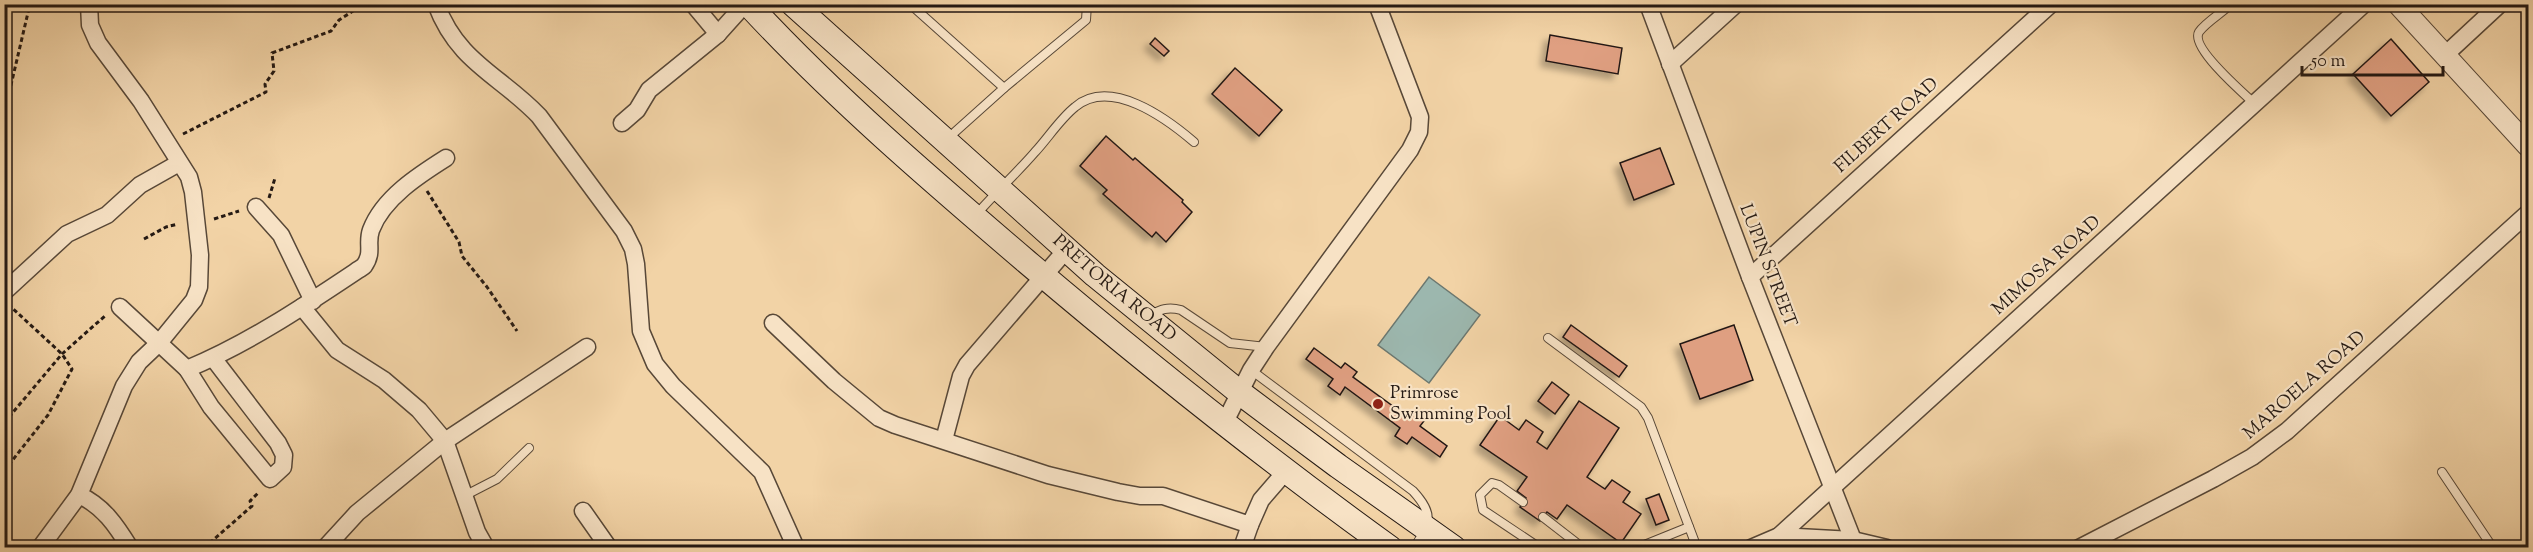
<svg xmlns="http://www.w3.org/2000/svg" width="2533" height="552" viewBox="0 0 2533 552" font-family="'Sorts Mill Goudy',serif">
<defs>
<filter id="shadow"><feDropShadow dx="-5.5" dy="5.5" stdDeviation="3" flood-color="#0004"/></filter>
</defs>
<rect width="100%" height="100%" fill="#f2d3a6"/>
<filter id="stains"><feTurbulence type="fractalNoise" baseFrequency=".00333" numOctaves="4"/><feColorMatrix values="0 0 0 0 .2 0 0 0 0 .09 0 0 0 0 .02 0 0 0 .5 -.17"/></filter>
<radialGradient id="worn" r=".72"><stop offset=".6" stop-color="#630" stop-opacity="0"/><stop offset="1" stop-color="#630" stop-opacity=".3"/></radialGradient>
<!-- water -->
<polygon fill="#9cb7ae" stroke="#6c7870" stroke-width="1.5" points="1429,277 1480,315 1429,383 1378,345"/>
<!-- building -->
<g fill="#df9f81" stroke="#241913" stroke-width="1.5" filter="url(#shadow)">
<polygon points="1550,35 1622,48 1618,74 1546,61"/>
<polygon points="1155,38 1169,51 1164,56 1150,44"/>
<polygon points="2391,39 2429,82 2391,116 2353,74"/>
<polygon points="1235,68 1282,110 1259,136 1212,94"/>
<polygon points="1106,136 1133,160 1135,158 1183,200 1182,202 1192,212 1166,242 1156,232 1152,237 1103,194 1107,190 1080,166"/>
<polygon points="1660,148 1674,184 1634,200 1620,163"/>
<polygon points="1571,325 1627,366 1619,377 1563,337"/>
<polygon points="1734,325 1753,380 1700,399 1680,344"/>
<polygon points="1314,348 1341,368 1345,363 1357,372 1353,377 1408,417 1412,412 1424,421 1420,426 1447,446 1440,457 1412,437 1407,444 1395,436 1400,428 1345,387 1340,395 1328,386 1333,379 1306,359"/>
<polygon points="1552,382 1569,395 1555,414 1538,401"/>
<polygon points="1579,401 1619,428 1587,477 1605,489 1612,480 1630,492 1623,502 1641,514 1621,543 1567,505 1557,519 1547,512 1540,521 1520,507 1526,498 1517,491 1527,477 1480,445 1500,416 1519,430 1526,420 1543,432 1537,442 1547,449"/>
<polygon points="1659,494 1669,520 1656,525 1646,499"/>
</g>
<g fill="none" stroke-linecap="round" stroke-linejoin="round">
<!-- service casing -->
<g stroke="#584838" stroke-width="10">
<g id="service">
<polyline points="910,4 1004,88 946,140"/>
<path d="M2231,4C2222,13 2206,22 2199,32C2190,47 2243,93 2255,104"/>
<polyline points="803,10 821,4"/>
<polyline points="1004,88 1086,20 1087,4"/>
<path d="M975,216C994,194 1016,174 1035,152C1048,138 1060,119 1075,107C1110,77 1166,118 1194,142"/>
<path d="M1148,316C1160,310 1167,306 1181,310L1230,343L1266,347"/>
<polyline points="1548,338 1641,407 1648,418 1697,548"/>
<path d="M1251,370L1413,491C1435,515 1430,523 1414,548"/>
<polyline points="2442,472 2493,548"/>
<polyline points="466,495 497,479 529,448"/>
<polyline points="1523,502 1499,485 1492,483 1480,495 1483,510 1540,548"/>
<polyline points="1543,517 1583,548"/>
<polyline points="1637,548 1689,527"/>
</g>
</g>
<!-- minor casing -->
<g stroke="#584838" stroke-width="19">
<g id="minor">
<path d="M436,4C458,63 500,75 539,116L624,231L633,249L636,264L641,331L655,364L673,386L762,472L796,548"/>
<polyline points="693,4 718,34"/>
<polyline points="1648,4 1750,277 1853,540"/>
<polyline points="2445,55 2500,4"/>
<polyline points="1670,64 1736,4"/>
<polyline points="622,123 637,110 649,90 718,34 745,4"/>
<polyline points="256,207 281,235 313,301"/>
<polyline points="1750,277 2051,4"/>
<polyline points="4,292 67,234 107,215 140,185 179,163"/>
<path d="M120,307L187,369C250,343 307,304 364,266C374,252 366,244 371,230C383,198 419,175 446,158"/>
<polyline points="302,307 337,350 384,380 419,410 445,441 477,532 486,548"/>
<polyline points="773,323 834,381 879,418 895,425 1048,475 1118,492 1140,496 1163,496 1250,525 1261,500 1286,471"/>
<polyline points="187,369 211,407 270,479 283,467 284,455 278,443 213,358"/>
<polyline points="1224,424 1251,370 1266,347 1410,150 1419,132 1420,117 1377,4"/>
<polyline points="944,440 961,376 967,365 1066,250"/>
<path d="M79,495C103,506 116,525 130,548"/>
<polyline points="583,511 609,548"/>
<polyline points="1779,536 1853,540 1887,548"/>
<polyline points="40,548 79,495 124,386 139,362 159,343 194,300 199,287 200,255 193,192 189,177 141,101 98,43 90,25 89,4"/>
<polyline points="325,548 357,513 445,441 587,347"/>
<polyline points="1242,548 1250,525"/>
<polyline points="1751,548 1779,536 2364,4"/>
<polyline points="2079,548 2213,479 2252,457 2287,431 2528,213"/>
</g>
</g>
<!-- tertiary casing -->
<g stroke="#584838" stroke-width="23">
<polyline id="tertiary" points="2398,4 2528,146"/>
</g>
<!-- secondary casing -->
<g stroke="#241913" stroke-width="26">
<g id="secondary">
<path d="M748,4C834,97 931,180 1027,262C1145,362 1265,458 1390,548"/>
<path id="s1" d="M793,4L1095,275L1239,392L1338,466L1454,548"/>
</g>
</g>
<!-- path -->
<g stroke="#241913" stroke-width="3" stroke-dasharray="4.5 3" stroke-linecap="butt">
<polyline points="4,99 11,85 30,4"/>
<polyline points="183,134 266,92 265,84 274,71 272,53 331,31 339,20 364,4"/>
<polyline points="427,191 459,242 462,256 487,287 517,331"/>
<polyline points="269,198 275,178"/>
<polyline points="214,219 239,211"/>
<polyline points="144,239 166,227 178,224"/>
<polyline points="4,256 11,264"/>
<polyline points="4,423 62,354 106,315"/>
<polyline points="4,471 48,415 72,369 62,354 10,306"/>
<polyline points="204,548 252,506 250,501 259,492"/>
</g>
<!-- service -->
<use href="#service" stroke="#f7e2c5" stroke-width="8"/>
<!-- minor -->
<use href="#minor" stroke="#f7e2c5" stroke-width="16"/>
<!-- tertiary -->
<use href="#tertiary" stroke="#f7e2c5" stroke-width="21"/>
<!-- secondary -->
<use href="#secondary" stroke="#f7e2c5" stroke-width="24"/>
</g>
<!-- markers -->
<circle fill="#8f2418" stroke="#f7e2c5" stroke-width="2" cx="1378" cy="404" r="6"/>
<g text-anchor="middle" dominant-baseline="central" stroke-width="4.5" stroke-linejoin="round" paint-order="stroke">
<!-- street labels -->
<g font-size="18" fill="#241913" stroke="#f7e2c5">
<text transform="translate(1887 126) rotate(-42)">FILBERT ROAD</text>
<text transform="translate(1767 266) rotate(69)">LUPIN STREET</text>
<text transform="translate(2047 266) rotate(-42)">MIMOSA ROAD</text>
<text stroke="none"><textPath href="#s1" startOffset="429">PRETORIA ROAD</textPath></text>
<text transform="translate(2305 386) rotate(-41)">MAROELA ROAD</text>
</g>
<!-- poi labels -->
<g font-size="18" fill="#241913" stroke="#f7e2c5" text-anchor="start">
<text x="1390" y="394">Primrose<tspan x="1390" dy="21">Swimming Pool</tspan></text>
</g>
</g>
<!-- margin -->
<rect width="2533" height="552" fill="none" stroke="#f2d3a6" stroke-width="24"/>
<rect x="6" y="6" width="2521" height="540" fill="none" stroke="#241913" stroke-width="3"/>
<rect x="12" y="12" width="2509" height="528" fill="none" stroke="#241913" stroke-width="1.5"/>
<!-- scale -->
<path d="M2302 66v9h141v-9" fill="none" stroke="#241913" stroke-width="3"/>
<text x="2311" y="66" font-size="18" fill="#241913" stroke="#f7e2c5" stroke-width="4.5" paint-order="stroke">50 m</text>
<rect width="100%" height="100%" filter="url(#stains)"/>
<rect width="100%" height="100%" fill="url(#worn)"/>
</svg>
